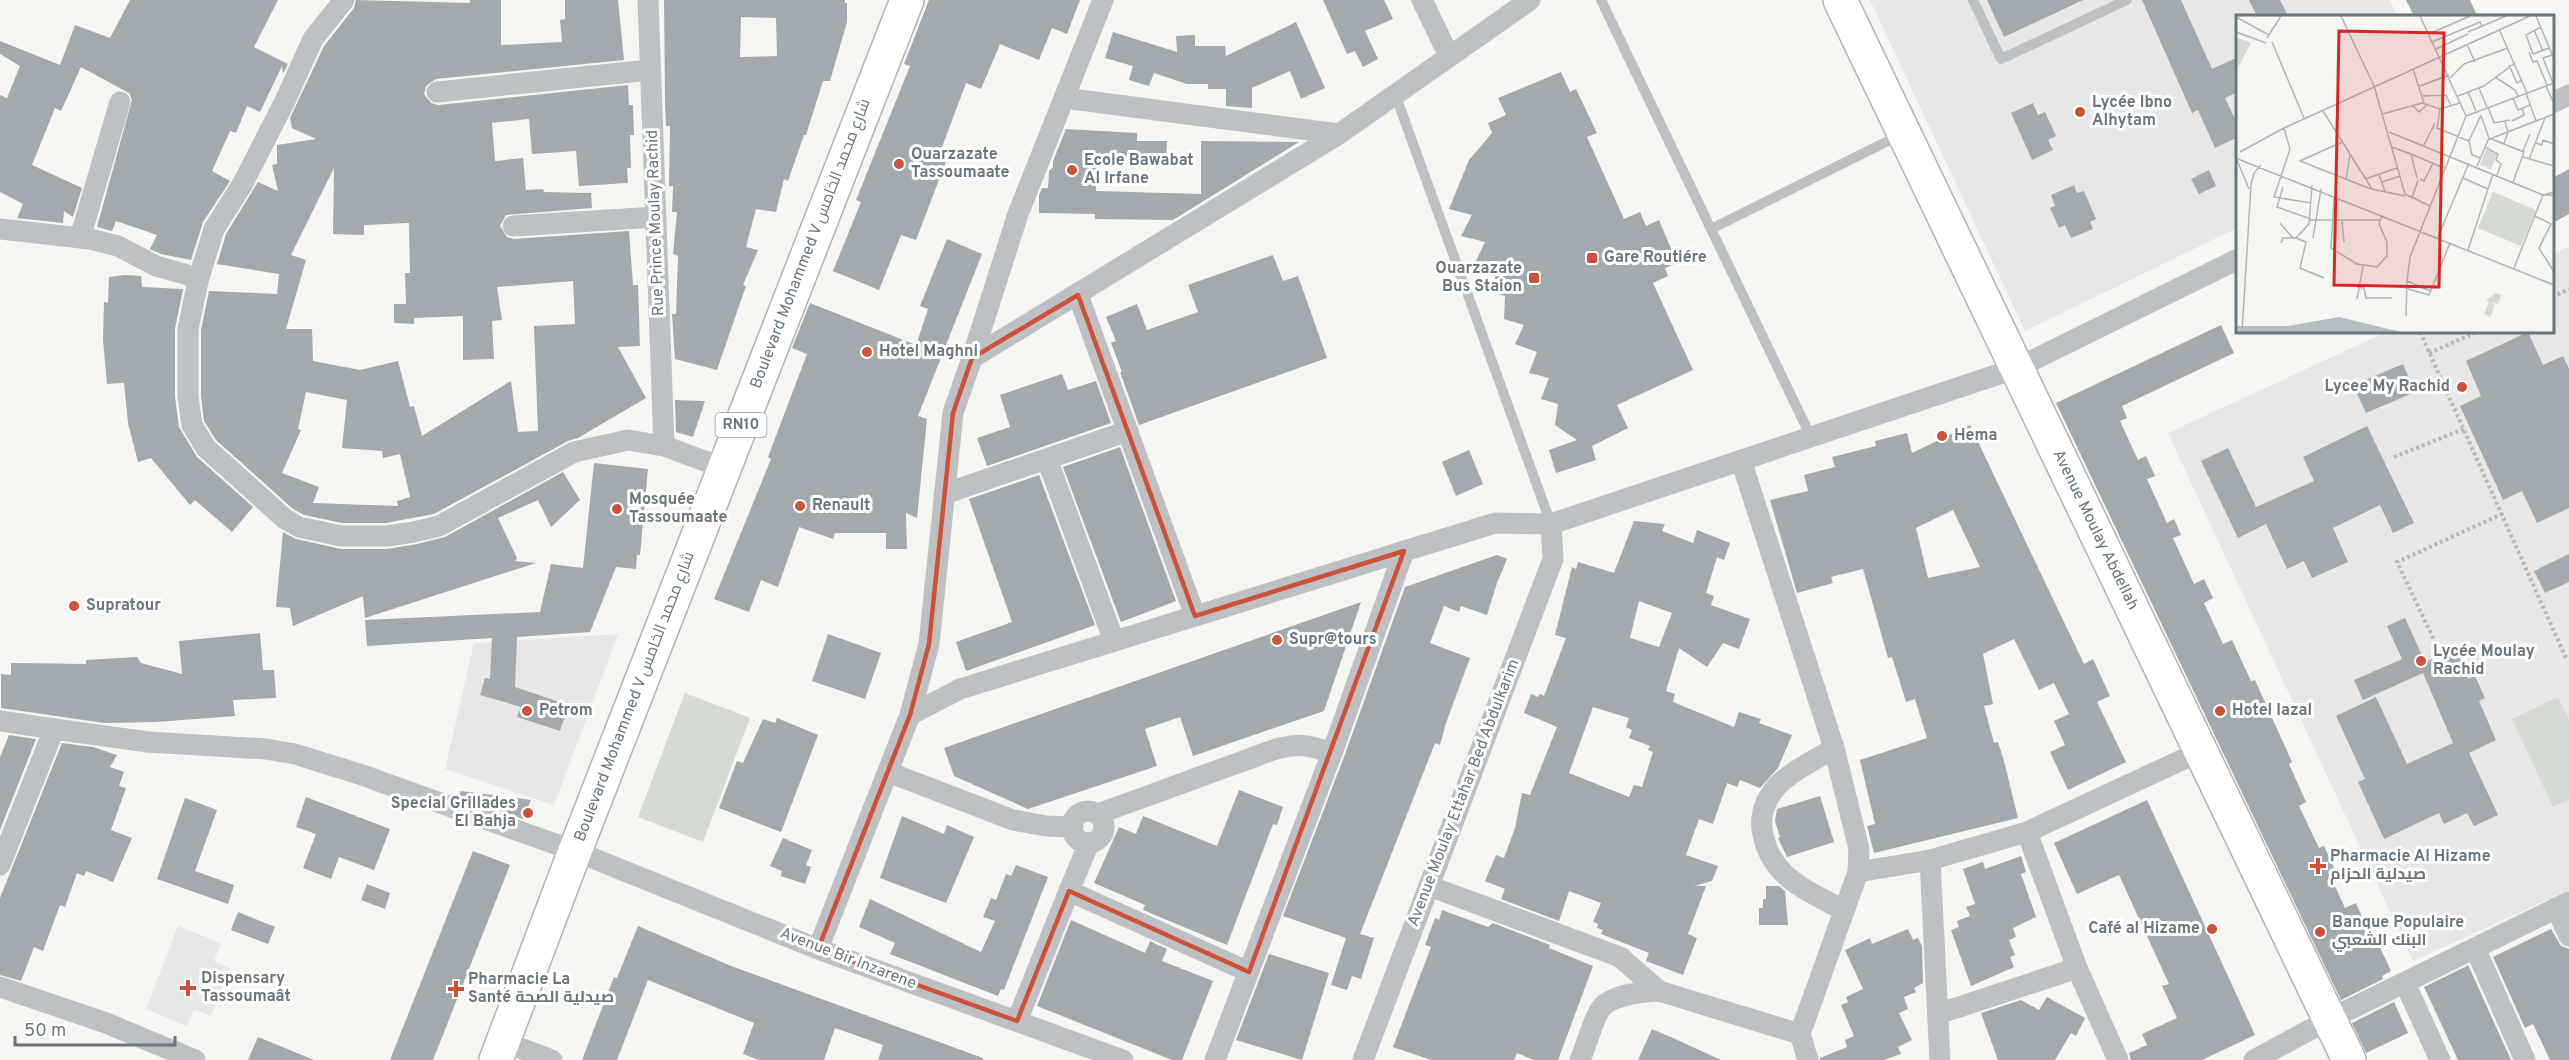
<svg xmlns="http://www.w3.org/2000/svg" width="2569" height="1060" viewBox="0 0 2569 1060" font-family="Overpass,Cairo,sans-serif">
<rect width="100%" height="100%" fill="#f5f5f2"/>
<!-- built -->
<g fill="#e6e7e6">
<polygon points="1870,0 2390,0 2397,16 2238,16 2237,228 2025,331"/>
<polygon points="2569,247 2569,890 2413,961 2168,433 2386,332 2552,332 2553,254"/>
<polygon points="618,634 554,805 445,769 474,643"/>
<polygon points="178,926 221,943 214,961 230,968 211,1016 194,1009 187,1026 146,1009"/>
</g>
<!-- green -->
<g fill="#d5dad2">
<polygon points="685,693 750,718 703,842 638,817"/>
<polygon points="2558,697 2569,720 2569,799 2553,807 2512,719"/>
</g>
<!-- building -->
<g fill="#a3aaaf" fill-rule="evenodd">
<polygon points="130,0 278,0 254,47 288,64 283,74 282,66 260,112 247,106 236,133 230,131 212,171 230,181 203,222 191,260 161,254 150,249 157,235 116,221 112,231 97,227 132,100 129,93 81,67 61,111 55,108 32,165 82,188 73,217 64,211 63,223 17,218 23,204 0,192 0,95 7,98 20,66 0,54 0,41 60,65 75,25 110,38"/>
<path d="M356,0L470,3V0H501V45L562,42L560,20L565,19V0H618L624,60L436,79L426,86L424,94L431,103L438,105L628,85L629,105H633L634,135H630L631,168H627L628,183L579,186L576,151L532,154L529,119L492,123L495,161L523,158L526,190L543,189L544,192L591,193L592,208L506,215L500,226L507,237L514,239L629,231L633,285H638L640,346L618,347L646,398L578,438L568,441L434,514L386,523H342L304,515L293,509L216,440L204,421L201,396V330L209,291L277,294L279,274L217,264L226,234L258,182L278,191L272,165L277,164V145L316,139L292,128L290,118L324,46L354,8ZM334,168L333,234L364,235V225L409,223L410,273H405L406,304H394V323L414,324V318L463,316V360L494,359L492,321L502,320L497,287L573,281L575,324L534,326L538,431L518,432L511,381L422,436L414,406L410,407L398,361L360,370L313,361L312,329H286L306,260L291,255ZM306,392L347,400L342,448L382,451L383,458L400,454L410,497L397,501L398,506L313,503L319,487L282,473L301,430L298,429Z"/>
<path d="M664,0H845V3H847V22L830,81H823L806,135H804L788,181L784,179L776,212L756,209L746,247L758,250L743,285L746,286L717,370L675,359L672,314H676L678,256L673,254L677,212H672L673,186H669L670,126H666L665,101ZM741,17L776,18L777,56L740,57Z"/>
<polygon points="929,0 1080,0 1067,34 1052,28 1039,60 1000,44 981,89 966,83 942,147 950,151 916,240 901,235 879,290 833,271 861,202 856,200 910,66 904,64"/>
<polygon points="1323,0 1384,0 1393,19 1365,31 1378,59 1363,67 1355,51 1347,54"/>
<polygon points="1987,0 2083,0 2004,37"/>
<polygon points="2142,0 2181,0 2212,69 2238,57 2238,92 2225,98 2238,125 2238,137 2215,148 2198,110 2192,113"/>
<polygon points="2249,0 2280,0 2288,16 2257,16"/>
<polygon points="2406,0 2470,0 2477,16 2414,16"/>
<polygon points="1296,22 1325,88 1301,99 1290,71 1252,88 1252,108 1226,106 1226,89 1208,89 1208,84 1187,84 1154,73 1149,86 1129,80 1133,66 1105,58 1113,32 1177,52 1176,36 1195,35 1195,46 1225,46 1226,56"/>
<polygon points="1561,72 1570,92 1576,89 1597,133 1587,137 1624,219 1640,212 1646,226 1659,220 1677,263 1665,268 1668,276 1653,283 1693,370 1617,405 1628,428 1592,446 1596,460 1556,473 1549,450 1577,440 1555,425 1558,404 1541,399 1549,378 1529,373 1537,352 1515,344 1524,325 1504,319 1505,296 1489,292 1498,270 1475,263 1485,242 1461,236 1472,215 1449,209 1469,160 1492,133 1488,123 1506,115 1498,98"/>
<polygon points="2033,103 2038,115 2045,112 2056,136 2048,140 2053,150 2032,160 2011,113"/>
<polygon points="1066,129 1137,133 1137,141 1167,141 1166,158 1096,154 1096,191 1201,194 1201,141 1299,142 1173,220 1095,219 1095,214 1039,213 1039,195 1042,188 1048,188 1049,171 1053,167 1053,161"/>
<polygon points="2569,169 2569,214 2553,223 2553,178"/>
<polygon points="2209,170 2216,186 2199,194 2191,179"/>
<polygon points="2074,185 2077,193 2084,191 2096,219 2090,222 2093,229 2071,238 2065,225 2059,228 2050,208 2055,206 2051,195"/>
<polygon points="947,239 982,254 918,416 927,419 917,518 906,513 907,549 886,549 886,533 835,533 833,539 799,527 778,587 761,580 749,612 714,599 771,459 768,457 807,354 792,348 810,303 916,345 928,309 920,306"/>
<polygon points="1273,255 1283,281 1298,276 1327,358 1139,425 1120,372 1122,372 1111,343 1116,341 1106,317 1137,304 1147,330 1198,312 1188,285"/>
<polygon points="125,275 141,276 142,287 183,289 175,329 175,397 179,427 197,457 253,507 232,532 195,500 190,505 151,458 138,462 128,423 124,383 107,384 103,340 104,302 108,303 109,277"/>
<polygon points="2221,325 2234,353 2122,406 2127,418 2120,421 2138,460 2146,456 2155,476 2147,479 2167,523 2174,519 2181,535 2173,538 2194,584 2204,579 2213,598 2204,603 2223,644 2232,640 2251,681 2255,680 2292,762 2289,764 2306,802 2299,806 2319,848 2324,846 2334,868 2328,871 2345,908 2356,903 2373,942 2377,941 2391,971 2382,976 2383,979 2341,1000 2056,403"/>
<polygon points="2528,332 2543,365 2563,356 2569,369 2569,508 2537,523 2522,491 2503,500 2460,406 2481,396 2466,361"/>
<polygon points="2403,364 2415,392 2366,413 2353,385"/>
<polygon points="1062,374 1068,390 1096,381 1111,423 987,466 977,438 1010,427 1000,395"/>
<polygon points="675,400 705,401 693,437 676,432"/>
<path d="M1970,425L2084,664L2093,659L2110,696L2097,702L2126,762L2068,790L2050,752L2065,745L2054,721L2069,714L2054,683L2039,690L2014,639L1983,654L1993,704L1984,706L1994,743L1998,742L2004,761L2018,818L1874,853L1867,826L1875,824L1860,760L1927,738L1915,699L1906,702L1892,657L1888,658L1863,569L1831,577L1833,583L1797,593L1770,500L1808,491L1804,475L1835,467L1832,457L1876,446L1875,441L1907,433L1912,453ZM1953,510L1980,567L1928,578L1916,528Z"/>
<polygon points="2367,426 2414,523 2393,533 2380,505 2333,528 2348,562 2312,578 2304,561 2287,569 2266,524 2238,538 2201,461 2228,448 2256,507 2314,481 2303,457"/>
<polygon points="1120,447 1176,601 1121,622 1063,467"/>
<polygon points="1469,450 1483,484 1456,496 1442,462"/>
<polygon points="594,463 648,469 640,555 637,555 636,569 616,567 590,632 517,637 515,687 568,705 560,731 517,717 521,707 480,695 485,678 490,679 492,638 367,646 365,620 540,612 551,564 583,568"/>
<polygon points="563,472 580,500 551,527 538,500 498,518 517,558 515,561 536,563 365,618 363,596 293,626 290,608 276,607 283,532 296,539 341,549 387,549 417,544 445,537"/>
<polygon points="1039,475 1095,625 966,671 956,642 1012,622 969,499"/>
<path d="M1634,521L1665,524L1662,531L1693,543L1697,530L1730,543L1724,560L1717,557L1706,593L1714,596L1711,605L1750,619L1739,649L1723,643L1707,667L1679,648L1666,691L1675,694L1673,702L1734,727L1739,712L1761,719L1759,723L1792,735L1778,768L1760,788L1740,780L1737,787L1727,783L1713,824L1699,819L1686,855L1718,866L1712,881L1694,886H1706L1688,934L1697,938L1683,975L1646,961L1649,953L1601,934L1603,930L1597,928L1598,924L1593,922L1601,903L1569,891L1559,921L1501,899L1505,889L1485,881L1496,855L1504,858L1515,828L1522,793L1530,795L1557,727L1524,713L1531,694L1538,697L1540,694L1544,696L1566,638L1555,635L1572,567L1576,569L1578,562L1614,573ZM1639,601L1672,613L1659,647L1630,638ZM1593,707L1629,718L1626,727L1632,730L1629,738L1650,746L1648,750L1653,752L1642,787L1634,785L1629,797L1569,773Z"/>
<polygon points="2569,554 2569,582 2545,593 2534,571"/>
<polygon points="1497,555 1507,559 1497,583 1487,615 1461,606 1459,612 1444,606 1430,643 1470,658 1446,723 1440,745 1435,743 1360,934 1374,938 1361,979 1352,976 1347,990 1331,985 1346,938 1283,916 1344,757 1405,587"/>
<polygon points="1361,602 1324,711 1193,756 1180,717 1145,729 1157,766 1028,809 954,776 944,748"/>
<polygon points="2405,618 2425,662 2456,649 2468,679 2475,676 2485,698 2479,701 2496,740 2469,753 2498,815 2474,826 2467,813 2444,824 2439,813 2384,839 2358,782 2365,779 2336,716 2376,697 2407,764 2453,743 2423,673 2363,700 2354,680 2402,659 2387,626"/>
<polygon points="260,633 263,670 274,670 276,698 233,700 235,716 156,722 104,723 1,708 1,674 11,675 11,663 86,664 86,660 137,657 141,663 182,674 179,641"/>
<polygon points="828,634 881,653 865,699 812,681"/>
<polygon points="777,718 818,735 781,832 719,808 737,761 743,763 763,719 775,723"/>
<polygon points="9,735 36,739 0,830 0,757"/>
<polygon points="62,743 93,747 117,755 110,767 124,772 119,786 126,788 111,830 132,838 113,882 86,871 84,876 77,873 65,907 60,905 43,951 34,947 21,981 0,975 0,898"/>
<polygon points="1239,790 1283,807 1277,825 1273,824 1227,945 1143,910 1145,905 1094,883 1119,827 1136,834 1143,816 1217,846"/>
<polygon points="461,791 531,800 523,819 459,796"/>
<polygon points="1820,796 1834,842 1787,857 1778,838 1780,837 1775,821 1777,809"/>
<polygon points="306,797 390,829 374,870 339,857 331,879 303,868 316,834 296,827"/>
<polygon points="185,798 217,810 195,871 234,885 228,904 157,879"/>
<polygon points="2147,800 2255,1035 2202,1060 2131,1060 2129,1053 2147,1045 2142,1034 2177,1018 2162,986 2169,984 2119,875 2077,894 2054,843"/>
<polygon points="902,816 944,834 947,825 974,837 946,903 880,878"/>
<polygon points="783,838 812,850 806,865 811,867 805,884 781,876 782,871 770,866"/>
<polygon points="473,851 510,865 433,1060 390,1060"/>
<polygon points="2021,856 2026,872 2021,874 2036,917 2013,928 2016,937 2009,940 2015,955 2010,957 2014,967 1971,986 1951,930 1959,927 1957,921 1970,916 1966,907 1975,904 1963,869 1983,862 1985,869"/>
<polygon points="1016,865 1048,877 1004,990 1001,989 998,996 890,954 895,943 859,927 870,899 981,952 995,921 983,917 991,898 996,900 1006,874 1011,876"/>
<polygon points="367,884 390,893 385,909 361,900"/>
<polygon points="1766,886 1779,886 1785,891 1788,925 1759,925 1759,908 1763,908 1763,899 1766,899"/>
<polygon points="1442,910 1488,927 1493,923 1550,945 1549,948 1593,966 1558,1060 1534,1060 1517,1053 1514,1060 1431,1060 1393,1047 1431,947 1425,945 1435,918 1439,920"/>
<polygon points="238,912 275,927 268,944 231,930"/>
<polygon points="1071,920 1145,953 1150,941 1167,949 1162,961 1213,981 1182,1060 1172,1060 1037,1006"/>
<polygon points="638,926 731,966 983,1058 983,1060 878,1060 883,1045 835,1028 824,1060 759,1060 743,1054 754,1023 648,980 617,1060 582,1060 614,977 617,978"/>
<polygon points="1908,929 1913,940 1918,938 1922,946 1923,983 1914,988 1916,992 1904,997 1908,1009 1899,1013 1912,1040 1898,1047 1901,1054 1884,1060 1820,1060 1820,1058 1847,1047 1845,1040 1854,1036 1841,1005 1848,1002 1846,997 1863,989 1845,950 1870,938 1872,944"/>
<polygon points="2551,929 2561,946 2569,949 2569,1060 2550,1060 2533,1024 2525,1028 2493,957"/>
<polygon points="1269,954 1329,973 1302,1060 1236,1040"/>
<polygon points="2469,965 2469,967 2511,1060 2458,1060 2424,987"/>
<polygon points="2047,997 2085,1018 2076,1036 2071,1033 2055,1060 1998,1060 1981,1013 2021,1000 2039,1010"/>
<polygon points="2394,1002 2408,1033 2366,1053 2352,1023"/>
<polygon points="1652,1029 1673,1038 1721,1060 1638,1060"/>
<polygon points="258,1037 314,1060 248,1060"/>
</g>
<g fill="none" stroke-linecap="round" stroke-linejoin="round">
<!-- primary casing -->
<g stroke="#b1b5b8" stroke-width="36">
<g id="primary">
<polyline points="1840,0 2349,1060"/>
<polyline points="496,1060 575,851 907,0"/>
</g>
</g>
<!-- path -->
<g stroke="#b7babc" stroke-width="4" stroke-dasharray="3 3" stroke-linecap="butt">
<polyline points="2552,297 2569,289"/>
<polyline points="2420,332 2566,658"/>
<polyline points="2429,353 2477,332"/>
<polyline points="2394,457 2464,429"/>
<polyline points="2436,644 2397,562 2502,514"/>
</g>
<!-- lane -->
<g stroke="#bdc1c4" stroke-width="10">
<polyline points="1601,0 1811,437"/>
<polyline points="1973,0 2001,59 2127,0"/>
<polyline points="1395,94 1551,524"/>
<polyline points="1711,229 1902,134"/>
</g>
<!-- street -->
<g stroke="#bdc1c4" stroke-width="21">
<polyline points="344,0 313,39 284,103 242,185 214,229 198,281 188,329 188,397 192,425 206,448 285,519 299,527 341,536 387,536 414,532 439,526 574,452 628,440 664,446 724,468"/>
<polyline points="648,0 664,446"/>
<polyline points="1422,0 1449,56"/>
<polyline points="437,92 650,70"/>
<polyline points="1064,98 1339,134"/>
<polyline points="2552,103 2569,95"/>
<polyline points="513,226 656,217"/>
<polyline points="0,229 90,239 118,246 156,266 188,275 198,281"/>
<polyline points="80,238 120,102"/>
<polyline points="1078,295 1195,616"/>
<polyline points="972,358 1018,214 1103,0"/>
<polyline points="1047,459 1114,641"/>
<polyline points="1741,460 1834,748 1859,849 1858,872 1800,1034 1808,1060"/>
<polyline points="944,494 1128,431"/>
<polyline points="910,715 929,644 953,413 972,358 1339,134 1530,0"/>
<polyline points="0,721 54,729"/>
<path d="M1834,748C1817,759 1795,769 1780,783C1768,795 1760,811 1762,829C1769,877 1805,889 1843,910"/>
<polyline points="1332,753 1404,551"/>
<polyline points="888,772 1013,820 1046,826 1073,827"/>
<circle cx="1088" cy="827" r="16"/>
<path d="M1098,814L1276,749C1300,743 1309,745 1332,753L1215,1060"/>
<polyline points="2027,832 2077,968 2118,1060"/>
<polyline points="1089,843 1069,891 1249,972"/>
<polyline points="1930,860 1940,1060"/>
<polyline points="0,865 54,729 148,742 266,749 295,754 362,775 575,851 818,949 1123,1060"/>
<polyline points="1858,872 1930,860 2027,832 2201,751"/>
<polyline points="1429,886 1620,957 1659,991"/>
<polyline points="2556,908 2569,936"/>
<polyline points="2475,948 2525,1060"/>
<polyline points="818,949 910,715 960,689 1495,523 1551,524 2017,368 2238,259"/>
<polyline points="2405,983 2440,1060"/>
<polyline points="0,987 106,1023 195,1060"/>
<polyline points="1938,1014 2077,968"/>
<polyline points="1017,1021 1069,891"/>
<polyline points="504,1042 552,1060"/>
<polyline points="1363,1060 1553,559 1551,524"/>
<path d="M1580,1060C1585,1049 1595,1015 1601,1008C1613,994 1643,992 1659,991L1800,1034"/>
<polyline points="2254,1060 2330,1019 2569,902"/>
</g>
<!-- primary -->
<use href="#primary" stroke="#fff" stroke-width="33"/>
</g>
<!-- marked area -->
<path fill="none" stroke="#ce5239" stroke-width="4.5" stroke-linejoin="round" d="M1078,295L1195,616L1404,551L1249,972L1069,891L1017,1021L818,949L910,715L929,644L953,413L972,358Z"/>
<!-- markers -->
<g fill="#ce5239" stroke="#fff" stroke-width="2">
<circle cx="2080" cy="112" r="6"/>
<circle cx="899" cy="164" r="6"/>
<circle cx="1072" cy="170" r="6"/>
<rect x="1586" y="252" width="12" height="12" rx="3"/>
<rect x="1528" y="272" width="12" height="12" rx="3"/>
<circle cx="867" cy="352" r="6"/>
<circle cx="2462" cy="387" r="6"/>
<circle cx="1942" cy="436" r="6"/>
<circle cx="800" cy="506" r="6"/>
<circle cx="617" cy="509" r="6"/>
<circle cx="74" cy="606" r="6"/>
<circle cx="1277" cy="640" r="6"/>
<circle cx="2421" cy="661" r="6"/>
<circle cx="527" cy="711" r="6"/>
<circle cx="2220" cy="711" r="6"/>
<circle cx="528" cy="813" r="6"/>
<path d="M2315 857h6v6h6v6h-6v6h-6v-6h-6v-6h6z"/>
<circle cx="2212" cy="929" r="6"/>
<circle cx="2320" cy="932" r="6"/>
<path d="M185 979h6v6h6v6h-6v6h-6v-6h-6v-6h6z"/>
<path d="M453 980h6v6h6v6h-6v6h-6v-6h-6v-6h6z"/>
</g>
<g text-anchor="middle" dominant-baseline="central" stroke-width="6" stroke-linejoin="round" paint-order="stroke">
<!-- shield labels -->
<rect fill="#fff" stroke="#95a0a6" stroke-width="1.5" x="715.5" y="413" width="51" height="24" rx="4.5"/>
<g font-size="15" font-weight="bold" fill="#687780">
<text x="741" y="425">RN10</text>
</g>
<!-- poi labels -->
<g font-size="16" font-weight="bold" fill="#687780" stroke="#fff" text-anchor="start">
<text x="2092" y="103">Lycée Ibno<tspan x="2092" dy="18">Alhytam</tspan></text>
<text x="911" y="155">Ouarzazate<tspan x="911" dy="18">Tassoumaate</tspan></text>
<text x="1084" y="161">Ecole Bawabat<tspan x="1084" dy="18">Al Irfane</tspan></text>
<text x="1604" y="258">Gare Routiére</text>
<text x="1522" y="269" text-anchor="end">Ouarzazate<tspan x="1522" dy="18">Bus Staion</tspan></text>
<text x="879" y="352">Hotel Maghni</text>
<text x="2450" y="387" text-anchor="end">Lycee My Rachid</text>
<text x="1954" y="436">Hema</text>
<text x="629" y="500">Mosquée<tspan x="629" dy="18">Tassoumaate</tspan></text>
<text x="812" y="506">Renault</text>
<text x="86" y="606">Supratour</text>
<text x="1289" y="640">Supr@tours</text>
<text x="2433" y="652">Lycée Moulay<tspan x="2433" dy="18">Rachid</tspan></text>
<text x="539" y="711">Petrom</text>
<text x="2232" y="711">Hotel Iazal</text>
<text x="516" y="804" text-anchor="end">Special Grillades<tspan x="516" dy="18">El Bahja</tspan></text>
<text x="2330" y="857">Pharmacie Al Hizame<tspan x="2330" dy="18">صيدلية الحزام</tspan></text>
<text x="2332" y="923">Banque Populaire<tspan x="2332" dy="18">البنك الشعبي</tspan></text>
<text x="2200" y="929" text-anchor="end">Café al Hizame</text>
<text x="201" y="979">Dispensary<tspan x="201" dy="18">Tassoumaât</tspan></text>
<text x="468" y="980">Pharmacie La<tspan x="468" dy="18">Santé صيدلية الصحة</tspan></text>
</g>
<!-- street labels -->
<g font-size="16" fill="#687780" stroke="#fff">
<text transform="translate(656 223) rotate(-92)">Rue Prince Moulay Rachid</text>
<text transform="translate(811 244) rotate(-69)">Boulevard Mohammed V شارع محمد الخامس</text>
<text transform="translate(2095 530) rotate(64)">Avenue Moulay Abdellah</text>
<text transform="translate(635 697) rotate(-69)">Boulevard Mohammed V شارع محمد الخامس</text>
<text transform="translate(1464 793) rotate(-69)">Avenue Moulay Ettahar Bed Abdulkarim</text>
<text transform="translate(848 959) rotate(21)">Avenue Bir Inzarene</text>
</g>
</g>
<!-- overview -->
<g transform="translate(2236 15)">
<rect width="318" height="318" fill="#f5f5f2"/>
<path d="M0,22L15,28L0,56ZM250,134L261,139L255,154L244,150ZM257,177L300,195L285,231L242,213ZM260,278L265,280L262,289L255,288L259,290L254,302L248,299L253,287L250,285Z" fill="#d5dad2"/>
<path d="M103,302L165,317H0V311H52Z" fill="#b3bfc2"/>
<path fill="none" stroke="#b0b8ba" stroke-width="1.5" d="M105,1L138,71L169,179L194,191M184,1L230,101M300,1L318,44M0,2L33,20M305,12L290,20L297,39L313,33M263,14L291,78M298,15L307,36M0,17L30,28M232,17L270,1M193,19L234,1M31,23L45,1M36,27L68,103M196,27L244,7L246,11M231,29L239,47M200,34L232,19M293,37L297,47L301,46L311,70M316,40L307,43L317,68M273,50L281,68L286,65M177,54L188,88M259,62L279,75L282,81M214,63L228,49L272,33M184,71L213,60M310,71L318,89M243,73L251,92M232,77L240,96M290,78L300,106L318,99M187,81L210,80L215,91M222,81L248,71L279,48M277,83L282,95L294,90M176,90L183,97L192,89M252,92L258,108L274,105M204,94L201,113L233,126L236,140L244,143M87,96L136,174L169,181M147,99L186,88L204,94L224,88M245,101L253,123M276,106L288,100L286,93M48,113L54,134L38,182L75,188M153,117L307,180H318M253,123L288,137L277,167M256,123L300,106M233,126L245,100M106,127L64,146L135,174M268,128L272,117L269,107M300,128L306,130L307,125L318,129M188,130L199,108M156,132L175,139M249,132L262,139L260,145L265,149L261,160M287,136L294,119M4,137L48,113L294,1M287,142L318,151M2,144L318,270M293,144L309,103M1,145L13,174M241,151L253,123M143,159L149,177M181,163L175,139L208,153M227,163L252,174M129,164L161,153M184,164L188,166L197,148M110,165L114,139M146,167L164,161M47,172L41,192L75,204M98,183L95,233L121,249L141,252L151,241V227L143,209L146,200M176,183L182,165M299,201L315,209L303,233L318,257M74,205H144M106,206L108,227M44,208L57,223M202,222L233,148M60,223L70,227L64,253L88,263M77,223L85,174M45,228L47,223H60L73,209L76,170M232,235L257,159M278,253L307,180L318,177M121,272L128,273L130,283H156M169,273L193,280L214,228M194,276L171,266L174,242L230,101L318,68M121,284L127,251M170,301L171,266M6,317L15,170L18,158L25,150"/>
<path fill="#d62828" fill-opacity="0.15" stroke="#d62828" stroke-width="3" d="M103,16L208,18L203,272L98,270Z"/>
<rect width="318" height="318" fill="none" stroke="#687780" stroke-width="3"/>
</g>
<!-- scale -->
<path d="M15 1036v9h160v-9" fill="none" stroke="#687780" stroke-width="3"/>
<text x="24" y="1036" font-size="18" fill="#687780" stroke="#ffffff" stroke-width="4.5" paint-order="stroke">50 m</text>
</svg>
